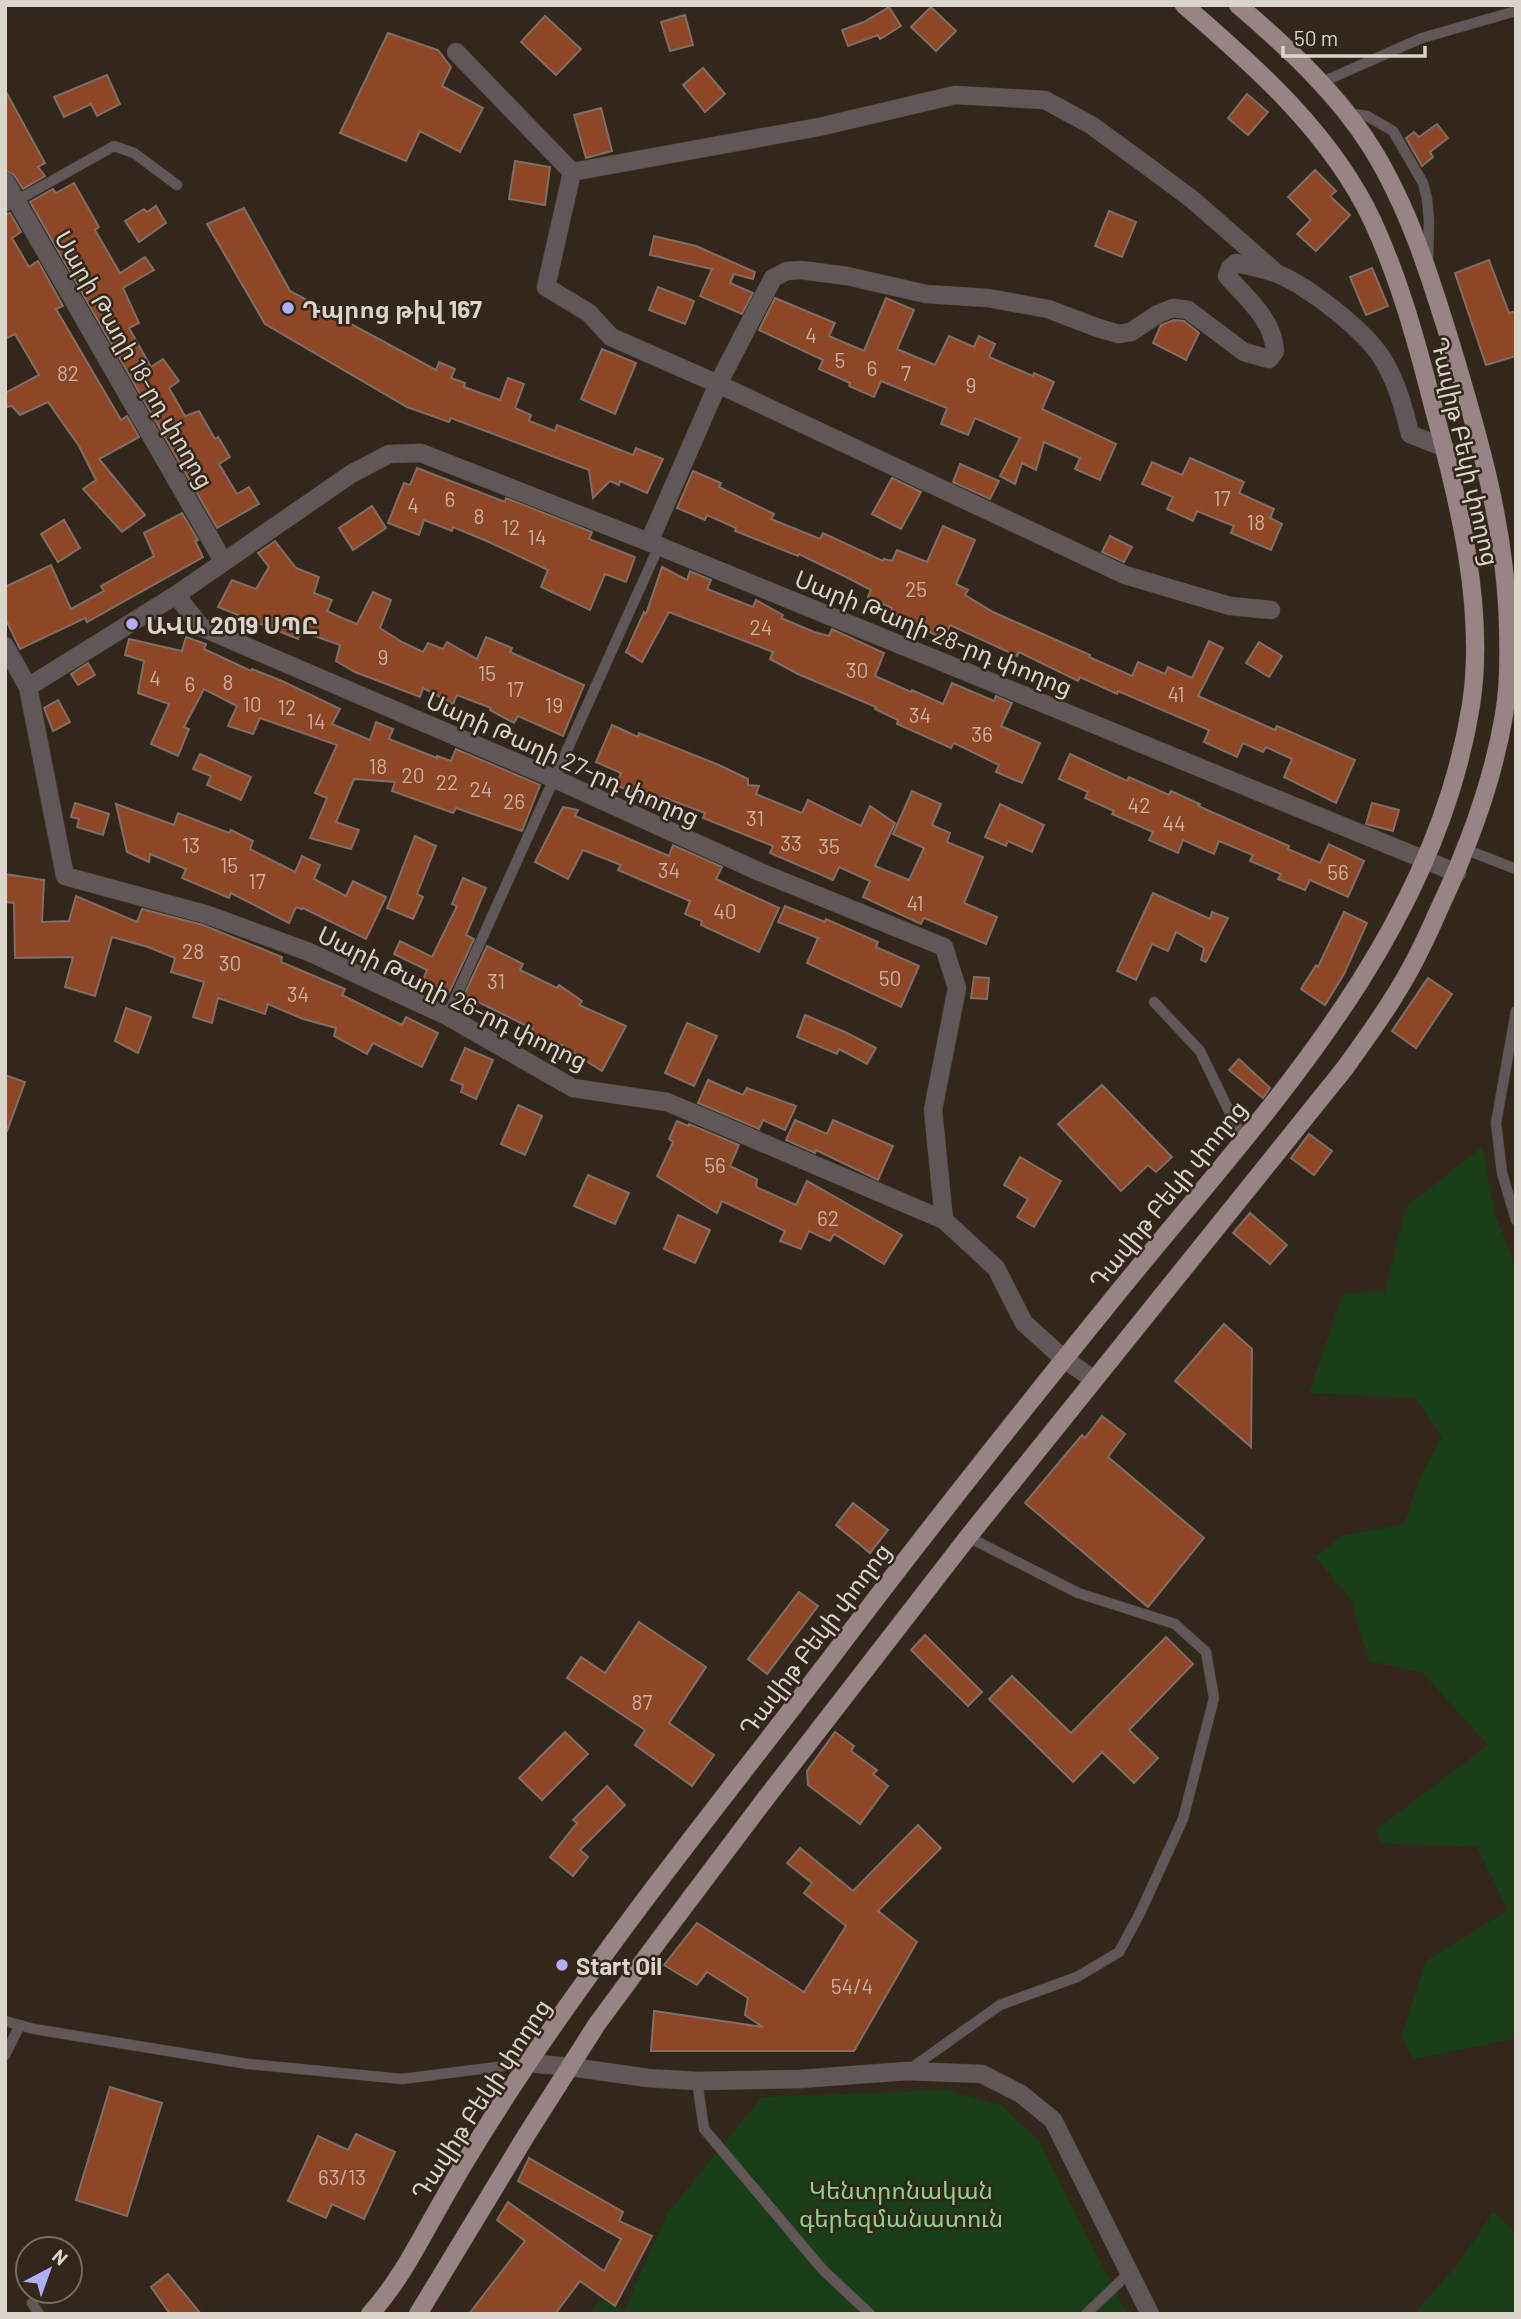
<svg xmlns="http://www.w3.org/2000/svg" width="1521" height="2319" viewBox="0 0 1521 2319" font-family="Barlow,'Noto Sans Armenian',sans-serif">
<rect width="100%" height="100%" fill="#32271a"/>
<!-- green -->
<g fill="#193e17">
<polygon points="1482,1147 1495,1214 1516,1270 1516,2040 1514,2039 1413,2059 1402,2035 1426,1961 1508,1910 1477,1847 1380,1843 1376,1830 1488,1745 1423,1673 1369,1661 1351,1599 1315,1557 1342,1536 1404,1524 1421,1475 1442,1438 1416,1398 1309,1393 1343,1294 1385,1291 1406,1207"/>
<polygon points="947,2090 1001,2105 1039,2141 1127,2314 590,2314 600,2299 624,2311 667,2214 762,2097"/>
<polygon points="1493,2212 1516,2233 1516,2314 1414,2314 1462,2259"/>
</g>
<!-- building -->
<g fill="#8d4727" stroke="#816d65" stroke-width="2">
<polygon points="889,7 901,26 880,39 878,35 848,46 842,30 864,22"/>
<polygon points="931,7 956,31 936,51 911,27"/>
<polygon points="685,15 693,45 670,51 661,22"/>
<polygon points="545,16 581,49 556,75 521,42"/>
<polygon points="388,33 438,50 451,67 442,86 483,108 460,152 420,131 406,161 340,133"/>
<polygon points="703,68 725,94 705,112 683,85"/>
<polygon points="107,75 120,104 97,116 91,104 64,117 54,97"/>
<polygon points="5,90 45,163 38,167 45,176 23,189 14,175 5,170"/>
<polygon points="1247,94 1268,112 1248,135 1228,118"/>
<polygon points="601,108 612,151 586,158 574,115"/>
<polygon points="1437,124 1448,138 1430,152 1433,157 1422,166 1406,138 1414,132 1419,137"/>
<polygon points="515,161 550,167 545,205 509,199"/>
<polygon points="1315,170 1336,191 1330,196 1350,215 1316,251 1297,234 1311,220 1288,197"/>
<polygon points="74,183 99,227 95,230 120,273 145,257 154,270 123,288 139,323 129,328 151,367 163,359 179,381 169,388 185,416 199,411 215,439 218,437 230,457 219,464 237,494 249,487 259,504 217,528 30,202 53,189 56,193"/>
<polygon points="156,206 166,223 139,242 125,221 144,209 147,212"/>
<polygon points="244,208 290,291 436,370 439,362 455,369 451,378 465,383 464,387 500,400 508,378 524,384 515,408 531,415 529,421 555,431 557,425 633,455 636,448 663,459 647,493 620,481 619,485 610,481 593,498 589,470 451,418 449,422 407,407 265,324 207,224"/>
<polygon points="1109,211 1136,222 1122,257 1095,246"/>
<polygon points="10,213 21,232 12,238 29,267 38,261 63,306 56,309 121,420 127,416 139,437 99,459 145,515 122,532 83,489 96,480 79,446 48,402 20,415 12,406 5,407 5,393 39,375 15,334 5,339 5,214"/>
<polygon points="654,236 696,246 755,272 753,279 734,274 730,283 753,293 742,314 700,296 712,269 650,255"/>
<polygon points="1489,260 1509,313 1516,311 1516,356 1486,365 1455,273"/>
<polygon points="1372,268 1388,306 1366,315 1350,277"/>
<polygon points="658,287 694,301 685,324 649,310"/>
<polygon points="775,298 835,323 829,336 864,351 886,298 914,310 897,349 935,365 949,336 974,347 979,336 995,344 989,357 1033,376 1034,373 1054,382 1042,409 1116,444 1100,480 1075,469 1080,458 1044,442 1036,470 1022,463 1015,484 1000,476 1020,438 975,418 968,435 941,424 947,408 881,381 874,397 849,386 850,383 819,369 823,360 759,330"/>
<polygon points="1174,320 1184,321 1199,333 1186,360 1153,343 1161,325"/>
<polygon points="602,349 636,363 615,414 581,399"/>
<polygon points="1190,458 1244,482 1239,493 1274,509 1270,518 1282,524 1271,550 1231,533 1234,526 1197,511 1193,521 1167,509 1173,497 1142,484 1152,462 1182,475"/>
<polygon points="960,464 999,481 990,499 953,482"/>
<polygon points="417,468 505,502 506,498 592,532 589,539 635,557 626,582 605,574 590,610 541,587 548,570 489,542 453,527 452,531 424,520 419,535 388,523 404,483 410,485"/>
<polygon points="693,471 721,483 719,487 774,514 771,519 820,539 823,533 883,561 884,559 892,561 897,550 927,562 943,526 975,540 956,584 968,590 965,595 993,612 1090,655 1089,657 1132,676 1138,662 1165,674 1168,667 1192,678 1209,641 1223,648 1198,696 1275,730 1277,726 1355,760 1336,803 1284,777 1292,759 1266,747 1263,752 1243,743 1237,757 1204,742 1209,730 1118,691 1117,694 1080,677 1078,681 1019,652 1017,656 950,625 943,639 891,612 892,608 868,597 871,590 846,577 799,554 798,556 735,531 736,528 707,515 705,520 677,508"/>
<polygon points="892,478 921,492 901,529 872,514"/>
<polygon points="372,506 386,528 353,550 339,528"/>
<polygon points="182,513 198,540 195,541 203,557 87,622 85,618 20,649 5,618 5,587 51,565 71,609 104,591 101,586 154,556 144,533"/>
<polygon points="64,520 80,548 58,562 41,534"/>
<polygon points="1110,536 1132,547 1124,562 1102,552"/>
<polygon points="275,541 296,568 319,577 314,593 332,600 327,611 342,618 357,624 373,592 391,600 380,628 402,642 423,652 428,643 443,649 447,642 477,659 486,637 512,648 510,652 584,685 563,736 518,716 514,723 490,710 491,708 457,695 453,704 423,688 420,697 355,672 336,661 340,645 300,631 298,639 218,607 232,580 256,589 269,567 258,553"/>
<polygon points="662,567 687,580 690,571 711,580 707,589 753,607 756,600 783,615 781,618 814,632 829,636 832,629 884,653 875,676 911,692 912,690 943,704 952,683 994,701 996,696 1012,703 1001,726 1040,743 1022,783 996,772 999,765 954,743 951,748 897,724 898,720 875,709 876,707 798,674 770,659 773,652 669,612 642,662 626,652 644,612 646,614"/>
<polygon points="186,637 206,644 204,649 251,671 252,669 282,681 340,709 332,724 370,740 376,722 393,729 389,739 437,758 437,756 451,761 456,749 540,785 522,831 456,808 453,813 392,791 395,782 354,779 336,822 359,830 351,849 310,838 327,798 315,793 337,745 260,718 253,734 228,726 237,706 204,689 184,727 189,729 178,756 151,744 169,704 138,693 144,661 125,655 129,639 182,651"/>
<polygon points="1259,642 1282,656 1269,677 1246,663"/>
<polygon points="88,663 95,675 78,685 71,674"/>
<polygon points="58,700 70,722 53,731 44,708"/>
<polygon points="612,725 638,737 639,733 719,765 748,779 748,785 759,786 756,794 802,813 808,800 861,826 870,806 895,823 875,866 909,880 924,848 893,834 912,791 941,804 932,825 950,833 947,842 983,857 964,903 997,917 986,944 924,918 921,924 863,897 870,881 839,867 833,880 770,853 773,846 703,818 705,813 663,797 658,809 641,802 643,797 616,785 621,773 596,762"/>
<polygon points="200,754 251,777 241,800 207,785 211,776 193,769"/>
<polygon points="1070,754 1127,781 1129,777 1169,795 1171,791 1200,804 1198,806 1289,846 1288,849 1320,863 1329,844 1364,861 1348,897 1310,880 1305,890 1278,879 1281,874 1250,861 1253,855 1219,841 1214,854 1183,840 1178,853 1149,840 1153,832 1112,814 1114,811 1085,798 1088,792 1059,779"/>
<polygon points="75,803 109,814 103,835 77,827 79,819 71,817"/>
<polygon points="1372,803 1399,810 1393,831 1366,824"/>
<polygon points="116,804 174,825 178,813 229,833 231,830 253,841 250,849 295,872 302,856 320,865 314,879 346,896 353,881 386,897 366,939 303,908 302,909 296,907 289,923 231,893 229,898 182,878 186,869 150,854 149,862 127,852"/>
<polygon points="1000,804 1044,825 1032,852 1008,841 1006,846 985,837"/>
<polygon points="563,807 578,810 575,816 669,856 673,845 722,867 716,879 779,908 759,952 701,925 702,921 685,914 690,901 618,870 621,865 583,850 568,879 535,862"/>
<polygon points="415,836 436,846 417,894 423,897 413,919 387,908"/>
<polygon points="5,874 44,880 42,922 69,921 76,896 137,922 142,909 203,925 282,957 281,962 345,989 342,995 402,1025 406,1017 438,1033 422,1067 373,1043 367,1054 334,1036 336,1028 303,1019 268,1004 265,1014 218,998 212,1023 193,1017 204,982 171,972 175,958 148,947 112,937 95,996 65,987 73,957 15,958 14,903 5,902"/>
<polygon points="463,878 486,888 466,935 474,939 449,993 423,980 427,970 394,954 400,941 432,957 457,906 452,904"/>
<polygon points="1153,893 1210,919 1212,912 1228,918 1206,962 1201,960 1204,948 1176,932 1168,951 1152,944 1136,980 1117,971"/>
<polygon points="785,906 825,922 826,919 878,942 876,947 919,966 901,1007 807,963 818,938 778,922"/>
<polygon points="1344,912 1367,923 1344,974 1325,1005 1301,989 1316,965 1318,967"/>
<polygon points="487,946 523,964 520,970 557,988 559,985 582,1001 579,1005 626,1026 602,1071 558,1043 555,1048 531,1032 533,1029 464,995"/>
<polygon points="974,977 989,978 987,999 971,998"/>
<polygon points="1428,978 1452,994 1416,1048 1392,1031"/>
<polygon points="126,1008 151,1017 138,1053 115,1041"/>
<polygon points="805,1015 845,1032 876,1048 867,1064 839,1049 837,1054 797,1037"/>
<polygon points="687,1023 717,1036 694,1086 665,1073"/>
<polygon points="465,1048 493,1060 476,1099 461,1092 463,1085 451,1080"/>
<polygon points="1239,1059 1270,1088 1263,1098 1229,1070"/>
<polygon points="5,1075 25,1082 7,1131 5,1130"/>
<polygon points="708,1080 743,1095 747,1088 796,1106 785,1130 763,1120 759,1129 698,1103"/>
<polygon points="1102,1085 1172,1157 1156,1172 1148,1165 1121,1191 1058,1124"/>
<polygon points="518,1105 542,1116 525,1155 501,1144"/>
<polygon points="795,1120 827,1134 833,1120 893,1146 878,1180 816,1150 815,1153 786,1140"/>
<polygon points="677,1121 688,1126 689,1124 739,1145 730,1166 757,1179 756,1187 796,1205 807,1181 902,1235 884,1264 834,1234 830,1241 809,1231 801,1249 780,1241 785,1231 722,1201 717,1213 657,1176 673,1142 669,1139"/>
<polygon points="1309,1134 1332,1151 1314,1175 1291,1158"/>
<polygon points="1020,1157 1061,1181 1034,1227 1017,1217 1028,1199 1004,1185"/>
<polygon points="588,1175 629,1193 615,1224 574,1206"/>
<polygon points="1250,1213 1287,1245 1270,1264 1233,1233"/>
<polygon points="678,1215 710,1230 695,1263 664,1249"/>
<polygon points="1224,1324 1252,1349 1251,1447 1175,1381"/>
<polygon points="1102,1416 1125,1434 1108,1457 1204,1538 1148,1607 1025,1503 1082,1435 1085,1438"/>
<polygon points="853,1503 888,1530 870,1553 836,1525"/>
<polygon points="799,1592 818,1606 767,1674 748,1659"/>
<polygon points="639,1622 706,1667 669,1723 714,1755 692,1786 635,1745 645,1730 567,1678 581,1657 605,1673"/>
<polygon points="925,1635 982,1692 968,1706 911,1650"/>
<polygon points="1166,1637 1193,1664 1129,1730 1158,1758 1134,1783 1102,1752 1073,1782 989,1699 1012,1676 1071,1733"/>
<polygon points="565,1732 588,1754 542,1800 519,1778"/>
<polygon points="835,1732 854,1746 851,1751 877,1770 873,1774 888,1786 860,1824 808,1785 807,1771"/>
<polygon points="607,1786 625,1805 580,1850 588,1857 573,1876 550,1857 577,1823 573,1820"/>
<polygon points="918,1825 941,1848 878,1911 917,1942 854,2051 651,2051 654,2011 763,2027 745,2015 748,1998 707,1972 697,1985 664,1965 697,1923 804,1992 846,1926 804,1893 812,1883 787,1863 800,1848 853,1891"/>
<polygon points="110,2087 162,2103 127,2216 76,2200"/>
<polygon points="356,2134 395,2152 364,2219 332,2204 326,2218 288,2201 318,2136 348,2150"/>
<polygon points="529,2158 623,2212 619,2221 652,2236 615,2306 580,2281 555,2314 469,2314 525,2241 497,2220 508,2202 604,2271 621,2239 518,2181"/>
<polygon points="168,2274 201,2314 170,2314 151,2287"/>
</g>
<g fill="none" stroke-linecap="round" stroke-linejoin="round">
<!-- service casing -->
<g stroke="#4d4336" stroke-width="11">
<g id="service">
<polyline points="1320,83 1422,38 1516,11"/>
<polyline points="1347,113 1367,116 1393,131 1423,183 1427,199 1429,221 1428,260"/>
<polyline points="5,207 114,146 134,153 177,185"/>
<polyline points="1467,850 1516,869"/>
<polyline points="1154,1002 1200,1051 1243,1140"/>
<polyline points="1516,1011 1496,1123 1502,1173 1516,1220"/>
<polyline points="447,1016 659,546"/>
<polyline points="5,2021 34,2029 248,2064 402,2079 527,2063"/>
<polyline points="5,2055 20,2025"/>
<polyline points="910,2069 1000,2005 1077,1977 1119,1952 1139,1915 1183,1819 1214,1698 1206,1652 1175,1624 1078,1593 968,1537"/>
<polyline points="697,2081 704,2129 823,2270 870,2314"/>
<polyline points="32,2303 39,2314"/>
<polyline points="1086,2314 1130,2272"/>
</g>
</g>
<!-- minor casing -->
<g stroke="#4d4336" stroke-width="19">
<g id="minor">
<polyline points="456,52 572,172"/>
<polyline points="572,172 546,287 589,313 611,337 718,384 1125,575 1230,606 1271,610"/>
<polyline points="572,172 819,127 955,95 1045,100 1091,125 1146,165 1193,200 1273,270"/>
<polyline points="5,181 223,561"/>
<path d="M649,542L718,384L773,278L787,271L801,270L847,276L926,294L988,298L1048,309L1098,328L1119,334L1131,332L1158,314L1173,308L1188,310L1244,352L1269,359L1275,351C1273,319 1247,299 1227,276L1230,268L1236,263C1250,266 1265,269 1278,274C1309,287 1369,333 1385,363C1398,386 1404,409 1410,434L1445,448"/>
<polyline points="176,595 201,627 555,779 760,872 944,947 957,988 933,1110 944,1220"/>
<polyline points="5,646 28,687 65,876 208,915 309,952 447,1016 573,1088 667,1102 944,1220 996,1268 1024,1323 1064,1359 1093,1379"/>
<polyline points="28,687 176,595 351,474 389,454 421,453 659,546 1457,873"/>
<polyline points="528,2063 571,2067 648,2078 697,2081 800,2079 907,2071 982,2074 1021,2094 1053,2120 1150,2314"/>
</g>
</g>
<!-- primary casing -->
<g stroke="#4d4336" stroke-width="19">
<g id="primary">
<path d="M370,2314C401,2280 421,2238 444,2198C469,2154 496,2111 524,2069C619,1927 727,1794 830,1659C924,1534 1021,1412 1120,1290C1263,1114 1434,938 1471,705C1486,609 1458,498 1433,406C1417,343 1400,281 1373,222C1332,134 1256,67 1184,5"/>
<path d="M418,2314L527,2134L597,2024L659,1940L766,1798L968,1537L1345,1068C1362,1044 1380,1020 1395,995C1411,970 1424,943 1436,916C1466,852 1492,786 1504,715C1509,686 1509,656 1508,627C1506,529 1479,437 1451,344C1430,276 1409,208 1371,147C1337,93 1287,47 1238,5"/>
</g>
</g>
<!-- service -->
<use href="#service" stroke="#615758" stroke-width="10"/>
<!-- minor -->
<use href="#minor" stroke="#615758" stroke-width="18"/>
<!-- primary -->
<use href="#primary" stroke="#988485" stroke-width="18"/>
</g>
<!-- markers -->
<g fill="#aeaefa" stroke="#32271a" stroke-width="2.5">
<circle cx="288" cy="308" r="7"/>
<circle cx="132" cy="624" r="7"/>
<circle cx="562" cy="1965" r="7"/>
</g>
<g text-anchor="middle" dominant-baseline="central" stroke-width="5" stroke-linejoin="round" paint-order="stroke">
<!-- number labels -->
<g font-size="21" fill="#c8b1a2">
<text x="811" y="334">4</text>
<text x="840" y="359">5</text>
<text x="872" y="367">6</text>
<text x="68" y="372">82</text>
<text x="906" y="372">7</text>
<text x="971" y="384">9</text>
<text x="1222" y="497">17</text>
<text x="450" y="498">6</text>
<text x="413" y="504">4</text>
<text x="479" y="515">8</text>
<text x="1256" y="521">18</text>
<text x="511" y="526">12</text>
<text x="537" y="536">14</text>
<text x="916" y="588">25</text>
<text x="761" y="626">24</text>
<text x="383" y="656">9</text>
<text x="857" y="669">30</text>
<text x="487" y="672">15</text>
<text x="155" y="677">4</text>
<text x="228" y="681">8</text>
<text x="190" y="683">6</text>
<text x="515" y="688">17</text>
<text x="1176" y="693">41</text>
<text x="252" y="703">10</text>
<text x="554" y="704">19</text>
<text x="287" y="706">12</text>
<text x="920" y="714">34</text>
<text x="316" y="720">14</text>
<text x="982" y="733">36</text>
<text x="378" y="765">18</text>
<text x="413" y="774">20</text>
<text x="447" y="781">22</text>
<text x="481" y="788">24</text>
<text x="514" y="800">26</text>
<text x="1139" y="804">42</text>
<text x="755" y="817">31</text>
<text x="1174" y="822">44</text>
<text x="791" y="842">33</text>
<text x="191" y="844">13</text>
<text x="829" y="845">35</text>
<text x="229" y="864">15</text>
<text x="669" y="869">34</text>
<text x="1338" y="871">56</text>
<text x="257" y="880">17</text>
<text x="915" y="902">41</text>
<text x="725" y="910">40</text>
<text x="193" y="950">28</text>
<text x="230" y="962">30</text>
<text x="890" y="977">50</text>
<text x="496" y="980">31</text>
<text x="298" y="993">34</text>
<text x="715" y="1164">56</text>
<text x="828" y="1217">62</text>
<text x="642" y="1701">87</text>
<text x="852" y="1985">54/4</text>
<text x="342" y="2176">63/13</text>
</g>
<!-- poi labels -->
<g font-size="24" font-weight="bold" fill="#dbd4cb" stroke="#32271a" text-anchor="start">
<text x="302" y="308">Դպրոց թիվ 167</text>
<text x="146" y="624">ԱՎԱ 2019 ՍՊԸ</text>
<text x="576" y="1965">Start Oil</text>
</g>
<!-- street labels -->
<g font-size="24" fill="#dbd4cb" stroke="#32271a">
<text transform="translate(135 359) rotate(60)">Սարի Թաղի 18-րդ փողոց</text>
<text transform="translate(1466 451) rotate(77)">Դավիթ Բեկի փողոց</text>
<text transform="translate(934 632) rotate(22)">Սարի Թաղի 28-րդ փողոց</text>
<text transform="translate(563 758) rotate(24)">Սարի Թաղի 27-րդ փողոց</text>
<text transform="translate(453 997) rotate(26)">Սարի Թաղի 26-րդ փողոց</text>
<text transform="translate(1167 1194) rotate(-51)">Դավիթ Բեկի փողոց</text>
<text transform="translate(814 1639) rotate(-53)">Դավիթ Բեկի փողոց</text>
<text transform="translate(480 2099) rotate(-57)">Դավիթ Բեկի փողոց</text>
</g>
<!-- park labels -->
<g font-size="24" fill="#88d483" stroke="#32271a">
<text x="901" y="2189">Կենտրոնական<tspan x="901" dy="28">գերեզմանատուն</tspan></text>
</g>
</g>
<!-- border -->
<rect width="1521" height="2319" fill="none" stroke="#dbd4cb" stroke-width="14"/>
<!-- north arrow -->
<g transform="translate(49 2270) rotate(41)"><circle r="33" fill="#32271a" stroke="#766c61" stroke-width="2"/>
<path d="M0-5L12 26L0 18L-12 26Z" fill="#aeaefa"/>
<text y="-10" font-size="19" font-weight="bold" text-anchor="middle" fill="#dbd4cb">N</text>
</g>
<!-- scale -->
<path d="M1283 46v10h142v-10" fill="none" stroke="#dbd4cb" stroke-width="3.5"/>
<text x="1294" y="46" font-size="21" fill="#dbd4cb" stroke="#32271a" stroke-width="5" paint-order="stroke">50 m</text>
</svg>
